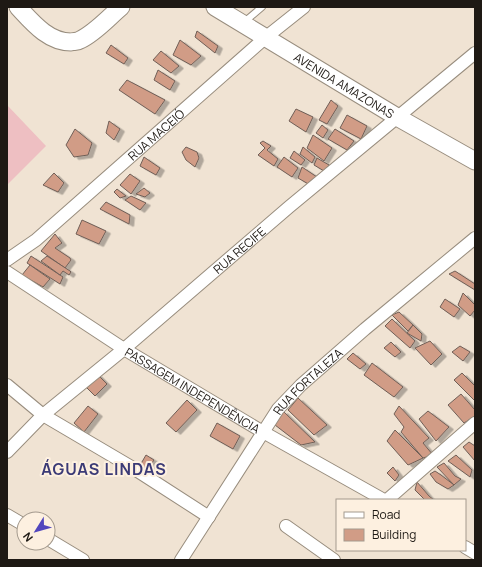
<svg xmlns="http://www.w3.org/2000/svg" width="482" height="567" viewBox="0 0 482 567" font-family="Manrope,sans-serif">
<defs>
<filter id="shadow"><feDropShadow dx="4.5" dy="2.5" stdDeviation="0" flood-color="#0004"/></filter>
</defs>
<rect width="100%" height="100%" fill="#f0e3d3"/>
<!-- green -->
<polygon fill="#eebfc2" points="7,105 46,146 7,185"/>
<!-- building -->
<g fill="#d19c86" stroke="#705f57" filter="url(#shadow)">
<polygon points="197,31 218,46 215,53 195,37"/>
<polygon points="180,40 201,56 191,65 173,55"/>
<polygon points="111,45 128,58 124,64 106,53"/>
<polygon points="161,51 179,66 171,73 153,60"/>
<polygon points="158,70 175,81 170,90 154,80"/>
<polygon points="127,80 165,100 155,114 119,90"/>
<polygon points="331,100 338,106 327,124 319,120"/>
<polygon points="296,109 313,117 306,132 289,121"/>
<polygon points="347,115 367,126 361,139 340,128"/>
<polygon points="109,121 120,129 114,140 106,133"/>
<polygon points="322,125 328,130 323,138 316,133"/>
<polygon points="75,129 92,143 88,155 74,157 66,145"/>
<polygon points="335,129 354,141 347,150 328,139"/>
<polygon points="313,135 332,148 324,161 307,148"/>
<polygon points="263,141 271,146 267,150 278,159 274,166 258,155 265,148 260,143"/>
<polygon points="186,147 197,152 199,158 195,167 186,160 182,152"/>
<polygon points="303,147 315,157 312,163 300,154"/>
<polygon points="294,151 305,160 301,165 290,158"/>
<polygon points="144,157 160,168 156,175 140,166"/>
<polygon points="284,157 298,168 292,177 277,167"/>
<polygon points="317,158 329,165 324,171 314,165"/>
<polygon points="302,167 317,177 310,185 298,178"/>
<polygon points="54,173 64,183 58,192 43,185"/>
<polygon points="130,174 140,181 131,194 120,185"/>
<polygon points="144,188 150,193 145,197 136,194"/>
<polygon points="117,189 126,196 120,198 114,192"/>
<polygon points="131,196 146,203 140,210 125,200"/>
<polygon points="106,202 130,215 129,224 100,209"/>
<polygon points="82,220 106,231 99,244 76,234"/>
<polygon points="55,234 62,243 55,248 70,258 71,260 65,268 41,251"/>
<polygon points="31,256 63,277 60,284 27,263"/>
<polygon points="47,256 70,271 71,272 69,275 63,271 60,275 41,261"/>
<polygon points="30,265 50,279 43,287 22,275"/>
<polygon points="455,271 475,284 475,290 449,274"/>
<polygon points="463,293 475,305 475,310 470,316 458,305"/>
<polygon points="445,299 460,309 454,317 440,307"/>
<polygon points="399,312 413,325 408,331 392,315"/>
<polygon points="392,319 415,341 410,348 385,326"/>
<polygon points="413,325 422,334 421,341 407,333"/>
<polygon points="430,341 442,354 431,365 415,348"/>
<polygon points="391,342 401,352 395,357 384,348"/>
<polygon points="460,346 470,352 463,361 452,352"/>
<polygon points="353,353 366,364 360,369 347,359"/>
<polygon points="372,363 403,387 394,397 364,375"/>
<polygon points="462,373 475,386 475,401 454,380"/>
<polygon points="97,374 107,384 95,396 85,386"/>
<polygon points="461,394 475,410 475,416 464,423 448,405"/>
<polygon points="298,398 327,425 314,435 288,410"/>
<polygon points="187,400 197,410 176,432 166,423"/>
<polygon points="88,406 98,414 84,432 74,423"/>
<polygon points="399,406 429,438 423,443 433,455 423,458 401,432 404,427 394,414"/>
<polygon points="283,411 315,442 301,445 275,425"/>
<polygon points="428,411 449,427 436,441 419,419"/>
<polygon points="217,423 240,436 233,449 210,436"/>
<polygon points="395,430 423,458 408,465 387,441"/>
<polygon points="469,442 475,446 475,461 463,447"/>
<polygon points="146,455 154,460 146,472 139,467"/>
<polygon points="456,455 472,470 470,477 448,461"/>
<polygon points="444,463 455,476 461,479 454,485 437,467"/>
<polygon points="393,467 399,475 395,481 387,473"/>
<polygon points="435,471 441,475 454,485 448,489 436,482 430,474"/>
<polygon points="417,482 429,496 434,500 425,500 415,490"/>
</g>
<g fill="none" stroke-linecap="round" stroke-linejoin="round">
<!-- lane casing -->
<g stroke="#988d7e" stroke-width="8">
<polyline id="lane" points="243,23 262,7"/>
</g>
<!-- street casing -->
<g stroke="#988d7e" stroke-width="14">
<g id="street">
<path id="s1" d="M7,260L36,240L265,38L304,7"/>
<path id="s2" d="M7,272L124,349L263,432L384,500"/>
<polyline points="7,385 43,415 133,468 209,517"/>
<path id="s3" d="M7,452L43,415L124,349L289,207L475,53"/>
<polyline points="387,500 475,423"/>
<polyline points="7,515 24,525"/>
<polyline points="286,526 334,560"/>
<polyline points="48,539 83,560"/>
<polyline points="465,547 475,553"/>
<path id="s4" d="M181,560L278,409L301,385L365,329L475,238"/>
</g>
</g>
<!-- secondary casing -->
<g stroke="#988d7e" stroke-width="19">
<g id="secondary">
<path d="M18,7C32,22 48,42 71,42C74,41 77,42 80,40C95,33 108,18 121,7"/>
<path id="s5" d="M215,7L397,117L475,161"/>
</g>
</g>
<!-- lane -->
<use href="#lane" stroke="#fff" stroke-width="6"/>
<!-- street -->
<use href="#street" stroke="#fff" stroke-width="12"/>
<!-- secondary -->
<use href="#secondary" stroke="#fff" stroke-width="17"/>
</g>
<g text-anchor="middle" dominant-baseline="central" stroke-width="4" stroke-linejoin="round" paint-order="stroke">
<!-- street labels -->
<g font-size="12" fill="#1e1914" stroke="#fdf0e0">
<text stroke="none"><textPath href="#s5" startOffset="151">AVENIDA AMAZONAS</textPath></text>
<text stroke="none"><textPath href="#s1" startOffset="195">RUA MACEIÓ</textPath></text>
<text stroke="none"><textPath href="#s3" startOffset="308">RUA RECIFE</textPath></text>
<text stroke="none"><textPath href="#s4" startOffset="220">RUA FORTALEZA</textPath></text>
<text stroke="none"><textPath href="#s2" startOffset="220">PASSAGEM INDEPENDÊNCIA</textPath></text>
</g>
<!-- district labels -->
<g font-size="16" font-weight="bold" letter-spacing="1" fill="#3b3a76" stroke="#fdf0e0">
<text x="104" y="469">ÁGUAS LINDAS</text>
</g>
</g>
<!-- border -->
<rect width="482" height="567" fill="none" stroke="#1e1914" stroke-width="16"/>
<!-- legend -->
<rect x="336" y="499" width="130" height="52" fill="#fdf0e0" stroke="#a49a8e"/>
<rect x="344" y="512" width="20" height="6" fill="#ffffff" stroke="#a49a8e"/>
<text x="372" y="519" font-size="12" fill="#1e1914">Road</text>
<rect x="344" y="529" width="20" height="12" fill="#d19c86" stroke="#a49a8e"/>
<text x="372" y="539" font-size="12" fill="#1e1914">Building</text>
<!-- north arrow -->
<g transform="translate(36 531) rotate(233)"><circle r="19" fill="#fdf0e0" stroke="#a49a8e"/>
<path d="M0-3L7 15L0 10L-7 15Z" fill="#5246bd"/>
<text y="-6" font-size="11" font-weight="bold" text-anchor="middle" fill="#1e1914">N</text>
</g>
</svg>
